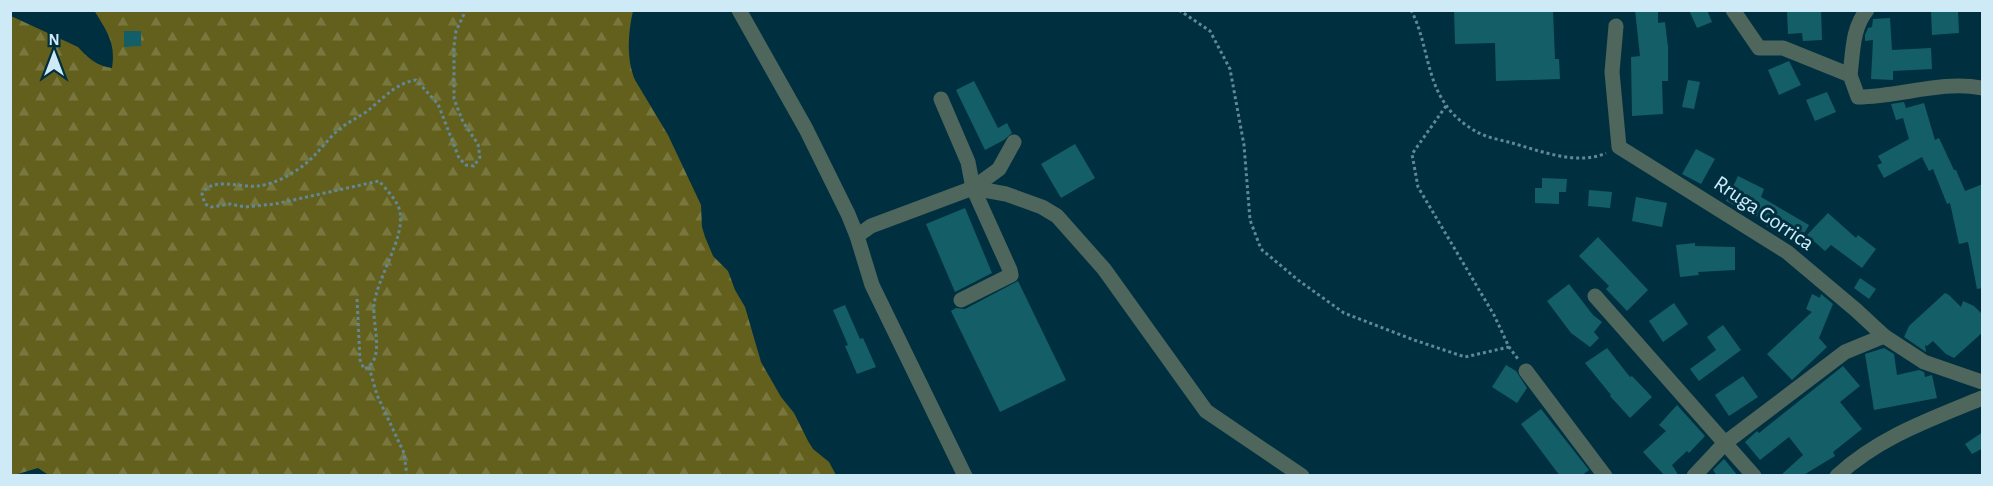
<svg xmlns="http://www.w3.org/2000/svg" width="1993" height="486" viewBox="0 0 1993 486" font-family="'Alegreya Sans',sans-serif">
<defs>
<pattern id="forest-firs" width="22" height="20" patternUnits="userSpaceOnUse" patternTransform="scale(1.5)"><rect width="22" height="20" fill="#63601d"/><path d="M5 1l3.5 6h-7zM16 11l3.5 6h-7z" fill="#78773f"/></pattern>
</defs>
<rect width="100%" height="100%" fill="#003040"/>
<!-- forest -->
<path fill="url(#forest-firs)" d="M94,10L633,11C628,32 626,59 635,80L668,135L701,205L702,227L705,237L713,256L728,271L735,290L745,307L761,362L781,397L794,413L808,441L813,449L829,462L836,475L50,476L38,468L11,476V16L78,47C88,58 97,66 112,68C116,42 107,32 94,10Z"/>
<!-- building -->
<g fill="#145e67">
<polygon points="1454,10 1553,10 1555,59 1559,59 1560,79 1496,81 1495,43 1455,44"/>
<polygon points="1635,10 1658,10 1658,23 1665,22 1668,47 1668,81 1662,81 1663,114 1632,116 1631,57 1640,56"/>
<polygon points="1689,10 1707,10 1712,22 1697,28"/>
<polygon points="1821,10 1822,40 1803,41 1802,33 1788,34 1787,11"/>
<polygon points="1931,10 1958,10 1959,33 1932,35"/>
<polygon points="1890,18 1892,50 1931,48 1932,69 1893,71 1893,80 1871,79 1873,40 1865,41 1865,35 1868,28 1872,27 1873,19"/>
<polygon points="124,31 141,31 141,46 124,47"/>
<polygon points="1789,61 1801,85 1779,95 1768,70"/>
<polygon points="1688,80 1700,82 1694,109 1682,107"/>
<polygon points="974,81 998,128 1007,123 1012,133 1004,140 985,150 956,90"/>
<polygon points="1827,92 1836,112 1815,121 1806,100"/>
<polygon points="1904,102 1906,108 1924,103 1935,140 1939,138 1954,170 1956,170 1965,191 1983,184 1983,288 1977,289 1968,242 1959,244 1950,203 1947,204 1933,169 1929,171 1922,157 1884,178 1877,165 1882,163 1878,156 1909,139 1903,118 1896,120 1891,104"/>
<polygon points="1075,144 1095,178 1061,198 1041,164"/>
<polygon points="1696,149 1715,159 1701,184 1682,174"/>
<polygon points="1738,176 1764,189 1761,197 1809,225 1798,244 1766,226 1768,222 1726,201"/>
<polygon points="1542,178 1567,179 1566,192 1559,192 1559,204 1535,203 1535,188 1542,188"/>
<polygon points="1589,190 1612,192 1610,208 1588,206"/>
<polygon points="1636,197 1667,203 1662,227 1632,221"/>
<polygon points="965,208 992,273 955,292 926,224"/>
<polygon points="1828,213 1856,238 1858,235 1876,249 1862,268 1831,245 1825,251 1807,235"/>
<polygon points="1598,237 1648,290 1627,311 1606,289 1609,286 1579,256"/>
<polygon points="1695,243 1695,246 1735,247 1735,270 1698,272 1699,275 1680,277 1676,245"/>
<polygon points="1860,278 1876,289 1869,299 1854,288"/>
<polygon points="1018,281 1066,380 1000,412 951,311 956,308 965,309"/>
<polygon points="1569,284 1593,315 1602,322 1594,332 1599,338 1590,347 1571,333 1547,301"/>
<polygon points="1945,293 1949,295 1961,307 1963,301 1974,306 1983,315 1983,332 1954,358 1946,354 1933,341 1927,346 1925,345 1926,352 1904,337 1909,326"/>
<polygon points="1812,294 1820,298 1821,294 1833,304 1819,338 1827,347 1792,380 1767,354 1812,312 1806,309"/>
<polygon points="1674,303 1688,324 1663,342 1649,321"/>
<polygon points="845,305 860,339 863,338 876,367 857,374 845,346 848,345 833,310"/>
<polygon points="1723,325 1741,350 1699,381 1690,369 1716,350 1707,337"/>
<polygon points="1607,348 1630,377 1632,376 1652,397 1630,418 1610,396 1611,395 1585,363"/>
<polygon points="1884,348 1894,354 1897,375 1919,370 1924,372 1925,377 1932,375 1937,398 1874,410 1865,354"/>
<polygon points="1506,365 1516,371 1527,388 1517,403 1492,387"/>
<polygon points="1843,366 1860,386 1840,402 1862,429 1833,452 1835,456 1802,476 1780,476 1803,455 1789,437 1760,460 1745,442 1757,431 1759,433"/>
<polygon points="1743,376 1758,397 1729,416 1715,395"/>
<polygon points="1677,405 1705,436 1689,453 1687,451 1672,465 1679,476 1665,476 1643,452 1666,431 1659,425"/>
<polygon points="1541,409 1589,470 1581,476 1560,476 1521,424"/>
<polygon points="1983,432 1983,448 1972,454 1965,444"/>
<polygon points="1724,459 1738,476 1717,476 1713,470"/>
</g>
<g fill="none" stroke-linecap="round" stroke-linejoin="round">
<!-- path -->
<g stroke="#628897" stroke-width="3" stroke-dasharray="3 3" stroke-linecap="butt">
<polyline points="1179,10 1210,31 1230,69 1244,145 1250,220 1261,249 1298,280 1344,313 1414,340 1465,357 1509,347"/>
<path d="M1411,10C1427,40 1426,78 1446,105C1453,116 1466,126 1477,132C1488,138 1501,140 1512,143C1540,151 1578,166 1606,153"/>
<polyline points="1446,106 1412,154 1418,187 1494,315 1509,347 1518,359"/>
<path d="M357,299L360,360L364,369C386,361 372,324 374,305C377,278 405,238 400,212C398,201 386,189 379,181L275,204L245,207L230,204L211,207L205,204L202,194C212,176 241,188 258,186C269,185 283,179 292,173C310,163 319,150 332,136C342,125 354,120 366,112C382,100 395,83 416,80L438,104L459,158L466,165L474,166L480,157L478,144L463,122L454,99V46L456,31L466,10"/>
<polyline points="369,367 377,395 404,453 407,476"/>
</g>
<!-- minor -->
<g stroke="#4f665c" stroke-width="15">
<polyline points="739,10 806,129 848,214 857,236 872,285 965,476"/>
<path d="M1733,10L1759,48H1783L1850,75L1858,97C1900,97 1941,80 1982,88"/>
<polyline points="1616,26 1612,72 1619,147 1787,252 1856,310 1884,336 1924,362 1982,382"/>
<path d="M1850,75C1853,53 1852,28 1867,10"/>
<polyline points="941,99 968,162 973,188 1010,270 1011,275 961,300"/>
<polyline points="973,188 999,169 1014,142"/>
<polyline points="857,236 871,226 973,188 1006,194 1042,207 1057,216 1104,269 1206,411 1302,476"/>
<polyline points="1595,296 1754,476"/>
<polyline points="1526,371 1605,476"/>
<polyline points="1694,476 1725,443 1845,352 1884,336"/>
<path d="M1837,476C1879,437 1931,419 1982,398"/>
</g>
</g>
<g text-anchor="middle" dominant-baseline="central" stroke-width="6" stroke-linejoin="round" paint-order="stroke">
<!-- street labels -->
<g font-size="22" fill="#ceeaf7" stroke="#003040">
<text transform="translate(1764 213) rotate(34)">Rruga Gorrica</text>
</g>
</g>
<!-- border -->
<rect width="1993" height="486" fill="none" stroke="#ceeaf7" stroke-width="24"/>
<!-- north arrow -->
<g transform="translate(54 54)" stroke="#003040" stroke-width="4.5" paint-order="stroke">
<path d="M0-4.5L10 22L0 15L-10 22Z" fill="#ceeaf7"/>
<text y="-9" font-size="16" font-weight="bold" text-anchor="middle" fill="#ceeaf7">N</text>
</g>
</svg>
